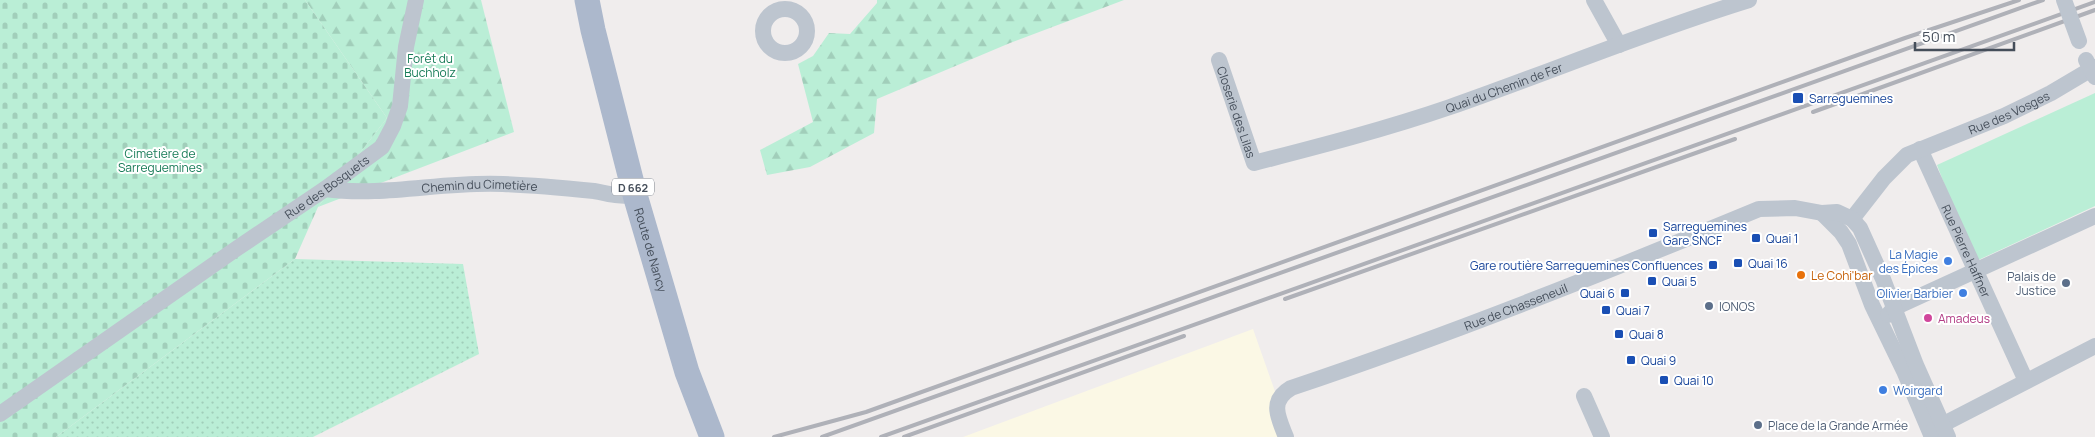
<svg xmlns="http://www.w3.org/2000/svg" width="2095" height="437" viewBox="0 0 2095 437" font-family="Manrope,sans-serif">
<defs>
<pattern id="grass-dots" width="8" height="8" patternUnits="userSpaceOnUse" patternTransform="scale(1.25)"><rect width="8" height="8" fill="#baeed6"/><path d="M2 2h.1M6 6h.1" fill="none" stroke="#a1ceba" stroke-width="1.8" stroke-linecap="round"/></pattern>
<pattern id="forest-firs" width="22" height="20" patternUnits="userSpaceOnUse" patternTransform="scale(1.25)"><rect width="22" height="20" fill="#baeed6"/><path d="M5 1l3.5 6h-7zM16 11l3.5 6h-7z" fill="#a1ceba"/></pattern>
<pattern id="cemetery-stones" width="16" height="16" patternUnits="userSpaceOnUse" patternTransform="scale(1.25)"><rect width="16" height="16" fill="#baeed6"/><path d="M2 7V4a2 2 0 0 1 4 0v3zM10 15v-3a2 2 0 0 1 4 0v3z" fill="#a1ceba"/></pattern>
</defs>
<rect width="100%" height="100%" fill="#f0eded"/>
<!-- commercial -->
<polygon fill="#fbf8e5" points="1253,329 1291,437 963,437"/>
<!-- grass -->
<polygon fill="url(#grass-dots)" points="295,259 463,264 479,354 313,437 56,437"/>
<!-- forest -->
<g fill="url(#forest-firs)">
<polygon points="305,0 481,0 514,132 318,207 387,118"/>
<polygon points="877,0 1124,0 1010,43 877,99 874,133 810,167 767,175 760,150 813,122 798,64 813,56 829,33 850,34 877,3"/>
</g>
<!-- cemetery -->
<polygon fill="url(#cemetery-stones)" points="0,0 305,0 387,118 318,207 295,259 56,437 0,437"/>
<!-- park -->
<polygon fill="#baeed6" points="2095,93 2095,206 1974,262 1937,165"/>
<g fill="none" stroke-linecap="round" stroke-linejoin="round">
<!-- minor -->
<g stroke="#bdc5cf" stroke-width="16">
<polyline points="1594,0 1619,45"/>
<circle cx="785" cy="31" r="22"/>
<path id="s1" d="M1219,60L1254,163C1320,146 1386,129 1450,107C1550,72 1648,31 1749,0"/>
<path id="s2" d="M1920,149L2026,381"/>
<path id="s3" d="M325,189C385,197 443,181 503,184C533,185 564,188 594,191C611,194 616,197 635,195"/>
<polyline points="1822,213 1841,232 1849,244 1872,305 1904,371 1932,437"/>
<path id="s4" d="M1852,219L1884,178L1907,155L2004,116L2051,93L2095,67"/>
<polyline points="1888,315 1894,308 2095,216"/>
<polyline points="1584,396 1602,437"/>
<path id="s5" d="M0,414L236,249L325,189L382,147L393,126L400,106L406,47L416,0"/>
<polyline points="1934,429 2095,346"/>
<path id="s6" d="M1286,437C1278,417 1269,401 1291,388C1449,335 1604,273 1759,209L1795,208L1822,213L1837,212L1852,219L1860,228L1883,279L1916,365L1948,437"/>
</g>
<!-- primary -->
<path stroke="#acb8cc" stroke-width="25" id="s7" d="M587,0L593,30L635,195L687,372L712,437"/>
<!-- rail -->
<g stroke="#afb1b8" stroke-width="4">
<polyline points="1813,112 2095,10"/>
<polyline points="1285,299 1735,139"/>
<polyline points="774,437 866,412 1905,38 2019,0"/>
<polyline points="822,437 2043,0"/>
<polyline points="881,437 2095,2"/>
<polyline points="904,437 1184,336"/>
</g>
<!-- minor-bridge -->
<g stroke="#bdc5cf" stroke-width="16">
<polyline points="2064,0 2079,41"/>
<polyline points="2086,60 2095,77"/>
</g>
</g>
<!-- markers -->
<g fill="#1a4fb4" stroke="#fff" stroke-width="2">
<rect x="1792" y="92" width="12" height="12" rx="2.5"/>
<rect x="1648" y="228" width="10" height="10" rx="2.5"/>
<rect x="1751" y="233" width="10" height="10" rx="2.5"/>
<rect x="1733" y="258" width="10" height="10" rx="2.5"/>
<rect x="1708" y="260" width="10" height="10" rx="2.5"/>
<rect x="1647" y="276" width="10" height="10" rx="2.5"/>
<rect x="1620" y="288" width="10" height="10" rx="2.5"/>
<rect x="1601" y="305" width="10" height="10" rx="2.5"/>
<rect x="1614" y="329" width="10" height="10" rx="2.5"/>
<rect x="1626" y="355" width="10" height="10" rx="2.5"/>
<rect x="1659" y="375" width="10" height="10" rx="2.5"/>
</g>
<g fill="#3f7fe0" stroke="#fff" stroke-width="2">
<circle cx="1948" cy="261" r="5"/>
<circle cx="1963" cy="293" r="5"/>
<circle cx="1883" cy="390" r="5"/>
</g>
<circle fill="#e8710a" stroke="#fff" stroke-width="2" cx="1801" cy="275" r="5"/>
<g fill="#5c6f8a" stroke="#fff" stroke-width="2">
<circle cx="2066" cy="283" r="5"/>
<circle cx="1709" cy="306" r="5"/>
<circle cx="1758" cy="425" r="5"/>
</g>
<circle fill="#d1479c" stroke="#fff" stroke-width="2" cx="1928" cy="318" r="5"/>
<g text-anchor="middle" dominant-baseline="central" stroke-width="4" stroke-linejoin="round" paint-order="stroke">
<!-- shield labels -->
<rect fill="#fff" stroke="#7d838c" stroke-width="1" x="612" y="178.5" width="42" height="17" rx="4"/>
<g font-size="11" font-weight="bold" fill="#454e5a">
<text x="633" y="187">D 662</text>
</g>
<!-- park labels -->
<g font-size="12" fill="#177b57" stroke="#fff">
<text x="430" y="58">Forêt du<tspan x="430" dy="14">Buchholz</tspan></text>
<text x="160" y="153">Cimetière de<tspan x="160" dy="14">Sarreguemines</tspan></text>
</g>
<!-- street labels -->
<g font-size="12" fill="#454e5a" stroke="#fff">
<text stroke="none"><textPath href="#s1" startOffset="370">Quai du Chemin de Fer</textPath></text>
<text stroke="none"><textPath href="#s1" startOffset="55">Closerie des Lilas</textPath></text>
<text stroke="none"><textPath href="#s4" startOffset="195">Rue des Vosges</textPath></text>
<text stroke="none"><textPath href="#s5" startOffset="398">Rue des Bosquets</textPath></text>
<text stroke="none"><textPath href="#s3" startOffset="155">Chemin du Cimetière</textPath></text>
<text stroke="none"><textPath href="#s7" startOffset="258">Route de Nancy</textPath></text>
<text stroke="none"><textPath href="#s2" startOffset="112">Rue Pierre Haffner</textPath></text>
<text stroke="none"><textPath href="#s6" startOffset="295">Rue de Chasseneuil</textPath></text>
</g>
<!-- transit labels -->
<g font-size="12" fill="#164399" stroke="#fff" text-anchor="start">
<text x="1809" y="98">Sarreguemines</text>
<text x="1663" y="226">Sarreguemines<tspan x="1663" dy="14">Gare SNCF</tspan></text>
<text x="1766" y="238">Quai 1</text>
<text x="1748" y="263">Quai 16</text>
<text x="1703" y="265" text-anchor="end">Gare routière Sarreguemines Confluences</text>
<text x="1662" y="281">Quai 5</text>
<text x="1615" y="293" text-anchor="end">Quai 6</text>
<text x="1616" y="310">Quai 7</text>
<text x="1629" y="334">Quai 8</text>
<text x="1641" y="360">Quai 9</text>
<text x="1674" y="380">Quai 10</text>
</g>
<!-- shop labels -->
<g font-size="12" fill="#366cbe" stroke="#fff" text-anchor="end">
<text x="1938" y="254">La Magie<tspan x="1938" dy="14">des Épices</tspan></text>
<text x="1953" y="293">Olivier Barbier</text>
<text x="1893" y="390" text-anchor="start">Woirgard</text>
</g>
<!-- food labels -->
<g font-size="12" fill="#c56008" stroke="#fff" text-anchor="start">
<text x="1811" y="275">Le Cohi'bar</text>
</g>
<!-- service labels -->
<g font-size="12" fill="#4e5e75" stroke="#fff" text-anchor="start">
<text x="2056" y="276" text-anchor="end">Palais de<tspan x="2056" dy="14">Justice</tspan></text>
<text x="1719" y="306">IONOS</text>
<text x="1768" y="425">Place de la Grande Armée</text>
</g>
<!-- hotel labels -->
<g font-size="12" fill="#b23c85" stroke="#fff" text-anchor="start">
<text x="1938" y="318">Amadeus</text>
</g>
</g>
<!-- scale -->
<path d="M1915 42v8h99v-8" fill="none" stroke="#454e5a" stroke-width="2.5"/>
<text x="1922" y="42" font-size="15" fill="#454e5a" stroke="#ffffff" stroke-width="4" paint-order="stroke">50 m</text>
</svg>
